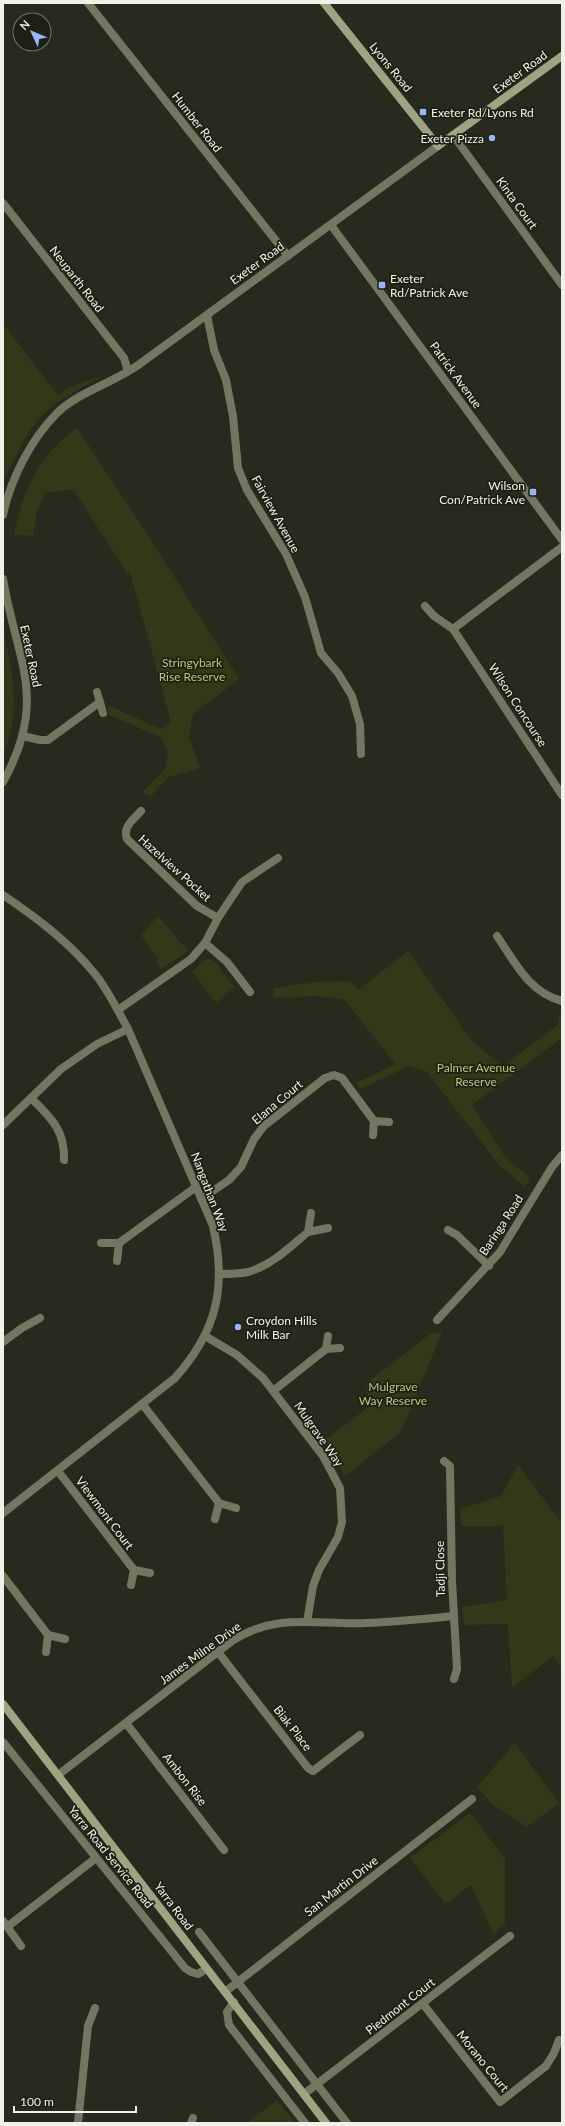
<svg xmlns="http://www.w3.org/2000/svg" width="565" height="2126" viewBox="0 0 565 2126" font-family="Lato,sans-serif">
<rect width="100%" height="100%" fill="#282a1d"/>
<!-- green -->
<g fill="#333819">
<path d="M3,324L58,395L69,387L106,375C86,385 65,395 48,410C27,428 16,457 3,481Z"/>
<path d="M77,428L151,540L239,679L193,714L189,737L200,768L169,777L151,796L142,793L165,769L168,753L162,738L109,715L107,705L161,729L171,722L130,572L127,573L73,489L44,493L36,516L33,536L14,535C23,489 38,456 77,428Z"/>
<path d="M3,629C12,671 22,713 3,754V669L5,668Z"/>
<polygon points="158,916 188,951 161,969 155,961 158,959 141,935"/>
<polygon points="408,951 472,1041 503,1066 559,1024 558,1017 562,1016 562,1038 472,1105 505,1157 530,1178 525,1187 499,1165 427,1072 409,1066 361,1089 356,1083 395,1064 345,1000 319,996 274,998 273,988 317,982 350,981 358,990"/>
<polygon points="210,959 216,963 234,987 216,1003 192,971 205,960"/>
<polygon points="442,1332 401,1432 345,1476 324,1441 371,1405 365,1384 431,1333"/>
<polygon points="518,1465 562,1523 562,1669 553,1656 512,1688 508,1624 464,1625 462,1607 507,1600 503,1526 461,1526 460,1509 501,1496"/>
<polygon points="515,1743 559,1803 527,1827 493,1805 477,1787"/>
<polygon points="470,1813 505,1859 505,1924 499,1928 494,1936 471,1885 446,1904 410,1858"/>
<polygon points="277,2100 295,2123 247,2123"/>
</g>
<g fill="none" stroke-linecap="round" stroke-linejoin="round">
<!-- minor -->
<g stroke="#737762" stroke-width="8">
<polyline points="88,3 288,256"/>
<polyline points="453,135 562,285"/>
<polyline points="3,203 124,358 128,371"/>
<polyline points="331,225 562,540"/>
<polyline points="207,315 214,350 226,380 233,416 238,468 247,490 286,554 305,597 321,653 338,673 352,696 360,724 361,754"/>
<path d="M3,515C11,478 31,439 58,412C80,391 116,382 141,363C240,291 339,218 438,146"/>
<path d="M3,579C17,662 49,699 3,782"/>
<polyline points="425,606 434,616 453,629 562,795"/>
<polyline points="453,629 562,547"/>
<polyline points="97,692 103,713"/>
<polyline points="23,736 40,740 48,740 100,702"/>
<path d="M141,811C134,819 122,827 127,839L197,906L218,918"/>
<path d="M3,895C37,918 69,942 95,974C108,990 118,1011 128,1029L213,1226C227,1287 217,1331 175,1378L3,1513"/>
<path d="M497,936C515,962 529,993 562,1001"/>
<polyline points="205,943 227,962 250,992"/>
<polyline points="118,1010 191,959 205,943 218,918 242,882 278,858"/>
<path d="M31,1098C51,1118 65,1130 64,1160"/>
<polyline points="3,1125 61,1069 97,1044 128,1029"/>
<polyline points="373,1135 374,1121 389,1122"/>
<polyline points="201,1199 229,1180 241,1167 254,1139 264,1126 325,1078 334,1075 342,1078 374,1121"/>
<polyline points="311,1213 308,1232 328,1228"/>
<polyline points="448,1230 457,1235 489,1266"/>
<polyline points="101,1243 119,1243 117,1261"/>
<polyline points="119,1243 196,1187"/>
<path d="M220,1274C229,1274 239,1274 248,1272C271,1266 291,1246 308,1232"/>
<polyline points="437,1320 500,1252 552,1167 562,1155"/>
<polyline points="205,1336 237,1355 263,1378 323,1456 340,1488 342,1522 338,1537 319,1570 313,1586 307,1622"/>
<polyline points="328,1336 326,1349 340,1348"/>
<polyline points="3,1342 22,1328 40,1318"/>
<polyline points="273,1391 326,1349"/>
<polyline points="143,1405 219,1503"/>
<polyline points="444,1461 450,1466 452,1581 457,1669 454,1679"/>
<polyline points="58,1471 134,1570"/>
<polyline points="215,1519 219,1503 236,1508"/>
<polyline points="3,1576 48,1635"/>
<polyline points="131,1585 134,1570 150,1573"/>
<polyline points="46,1652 48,1635 65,1639"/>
<polyline points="218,1652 308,1768 313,1771 360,1735"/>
<polyline points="126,1723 224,1850"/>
<polyline points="3,1742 185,1968 191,1972 198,1974 206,1969"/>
<path d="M58,1775L232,1641C277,1612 315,1625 365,1623C395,1622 424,1619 453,1616"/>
<polyline points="3,1921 21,1946"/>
<polyline points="7,1927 96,1858"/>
<polyline points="199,1932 347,2123"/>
<polyline points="225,1992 472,1799"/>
<polyline points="234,2002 227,2012 229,2025 305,2123"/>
<polyline points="423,2004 500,2102 546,2066 554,2053 559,2040"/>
<polyline points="304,2094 510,1936"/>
<polyline points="78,2123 88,2026 95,2008"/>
<polyline points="191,2123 193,2118"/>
</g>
<!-- secondary -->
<g stroke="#9ea482" stroke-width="8">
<polyline points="324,3 438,146 562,56"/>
<polyline points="3,1704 326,2123"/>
</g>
</g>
<!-- markers -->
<g fill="#97b6fd" stroke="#1e2013" stroke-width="1.5">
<rect x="419" y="108" width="8" height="8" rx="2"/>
<circle cx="492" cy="138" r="4"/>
<rect x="378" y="281" width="8" height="8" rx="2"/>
<rect x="529" y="488" width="8" height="8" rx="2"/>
<circle cx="238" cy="1327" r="4"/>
</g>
<g text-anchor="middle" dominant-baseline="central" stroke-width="3.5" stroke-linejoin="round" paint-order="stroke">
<!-- street labels -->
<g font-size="12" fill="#f0f2e9" stroke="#1e2013">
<text transform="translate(391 67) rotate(51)">Lyons Road</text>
<text transform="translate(520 72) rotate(-36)">Exeter Road</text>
<text transform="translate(197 122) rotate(52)">Humber Road</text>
<text transform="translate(517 203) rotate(54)">Kinta Court</text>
<text transform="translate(257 263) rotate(-36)">Exeter Road</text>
<text transform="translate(77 279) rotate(52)">Neuparth Road</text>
<text transform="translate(456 375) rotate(54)">Patrick Avenue</text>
<text transform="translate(276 514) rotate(61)">Fairview Avenue</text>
<text transform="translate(31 656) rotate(78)">Exeter Road</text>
<text transform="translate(518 705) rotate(57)">Wilson Concourse</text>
<text transform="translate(175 868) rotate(42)">Hazelview Pocket</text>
<text transform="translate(277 1102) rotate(-40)">Elana Court</text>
<text transform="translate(210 1192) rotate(69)">Nangathan Way</text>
<text transform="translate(501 1225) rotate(-57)">Baringa Road</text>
<text transform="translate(319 1434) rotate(55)">Mulgrave Way</text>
<text transform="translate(105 1513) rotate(53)">Viewmont Court</text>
<text transform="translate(440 1569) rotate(-91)">Tadji Close</text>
<text transform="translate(200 1653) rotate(-36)">James Milne Drive</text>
<text transform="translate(293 1728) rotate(52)">Biak Place</text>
<text transform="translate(185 1779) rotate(52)">Ambon Rise</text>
<text transform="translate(111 1857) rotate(51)">Yarra Road Service Road</text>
<text transform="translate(341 1886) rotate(-38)">San Martin Drive</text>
<text transform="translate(174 1906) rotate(53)">Yarra Road</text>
<text transform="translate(400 2006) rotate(-38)">Piedmont Court</text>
<text transform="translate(483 2061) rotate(51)">Morano Court</text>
</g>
<!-- poi labels -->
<g font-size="12" fill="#f0f2e9" stroke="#1e2013" text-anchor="start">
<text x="431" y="112">Exeter Rd/Lyons Rd</text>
<text x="484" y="138" text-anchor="end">Exeter Pizza</text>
<text x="390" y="278">Exeter<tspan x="390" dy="14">Rd/Patrick Ave</tspan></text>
<text x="525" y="485" text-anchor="end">Wilson<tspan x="525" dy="14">Con/Patrick Ave</tspan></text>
<text x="246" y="1320">Croydon Hills<tspan x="246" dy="14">Milk Bar</tspan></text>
</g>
<!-- park labels -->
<g font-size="12" fill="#bcc87a" stroke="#1e2013">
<text x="192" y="662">Stringybark<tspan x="192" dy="14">Rise Reserve</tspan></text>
<text x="476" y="1067">Palmer Avenue<tspan x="476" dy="14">Reserve</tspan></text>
<text x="393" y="1386">Mulgrave<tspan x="393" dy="14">Way Reserve</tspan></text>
</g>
</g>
<!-- border -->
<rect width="565" height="2126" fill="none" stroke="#f0f2e9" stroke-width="8"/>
<!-- north arrow -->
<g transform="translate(32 32) rotate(314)"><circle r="19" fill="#1e2013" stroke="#727469"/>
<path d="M0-3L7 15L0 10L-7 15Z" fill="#97b6fd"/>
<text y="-6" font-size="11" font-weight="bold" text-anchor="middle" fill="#f0f2e9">N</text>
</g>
<!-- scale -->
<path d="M14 2106v6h122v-6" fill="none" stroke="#f0f2e9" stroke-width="2"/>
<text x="20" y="2106" font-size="12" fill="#f0f2e9" stroke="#1e2013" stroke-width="3" paint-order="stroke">100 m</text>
</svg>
